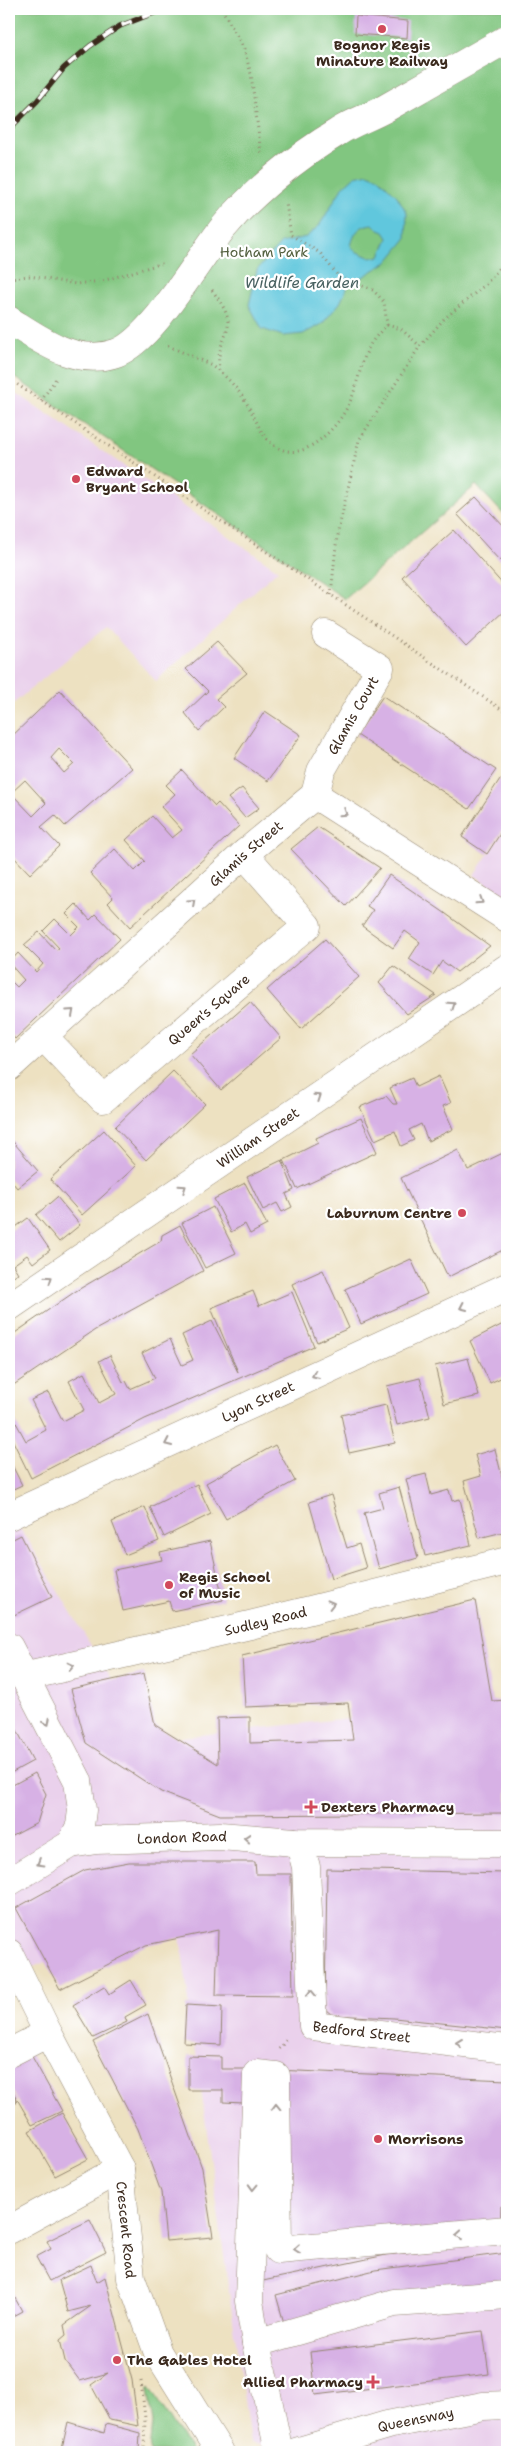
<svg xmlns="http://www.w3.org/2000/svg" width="516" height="2461" viewBox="0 0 516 2461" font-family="'Shantell Sans',sans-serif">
<rect width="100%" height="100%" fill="#fff"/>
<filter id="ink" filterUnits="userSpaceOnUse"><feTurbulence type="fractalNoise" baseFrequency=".02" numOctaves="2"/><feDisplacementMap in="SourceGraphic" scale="10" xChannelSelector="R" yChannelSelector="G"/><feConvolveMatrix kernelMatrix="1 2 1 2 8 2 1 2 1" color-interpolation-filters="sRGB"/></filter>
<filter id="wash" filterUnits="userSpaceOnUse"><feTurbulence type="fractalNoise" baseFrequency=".0096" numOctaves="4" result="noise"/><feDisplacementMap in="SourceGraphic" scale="20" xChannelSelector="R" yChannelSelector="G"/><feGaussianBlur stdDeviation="1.12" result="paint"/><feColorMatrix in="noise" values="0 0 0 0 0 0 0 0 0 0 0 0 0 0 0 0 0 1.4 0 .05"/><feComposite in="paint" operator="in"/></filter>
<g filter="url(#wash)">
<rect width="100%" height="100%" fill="#ede1c1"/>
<!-- built -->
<g fill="#ead1ec">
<polygon points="9,388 278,570 156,681 106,627 9,707"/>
<polygon points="507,826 507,897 474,875"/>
<polygon points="9,1514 28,1540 148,1741 507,1700 507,2452 305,2452 250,2443 176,1908 9,1977"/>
</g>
<!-- green -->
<g fill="#81c680" stroke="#5e784f">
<polygon points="9,9 507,9 507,518 476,485 345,599 9,374"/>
<polygon points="150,2387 191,2452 150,2452 153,2423 148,2390"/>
</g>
<!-- water -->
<path fill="#60c7dd" stroke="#4e787e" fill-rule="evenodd" d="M368,173L378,177L397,196L407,213L406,239L387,262L348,286L340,303L322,324L303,334L283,336L262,329L249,305L257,270L281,243L306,237L319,226L342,188L355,176ZM373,224L379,230L384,232L388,238L380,256L371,258L355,251L351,246C354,233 359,225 373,224Z"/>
<g id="blocks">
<!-- building -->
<g fill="#d7b1e5" fill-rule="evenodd">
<polygon points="356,16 408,21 407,38 355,34"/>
<polygon points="476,497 507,530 507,554 500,561 457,514"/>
<polygon points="454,530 507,589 507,609 466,647 402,577"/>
<polygon points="217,642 247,673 216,699 224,707 199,731 185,713 208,691 186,669"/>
<path d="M60,690L132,768L65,826L55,815L41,827L59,846L30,874L11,854L9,856V739ZM59,749L74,764L64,773L51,758ZM25,780L46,803L33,816L11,793Z"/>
<polygon points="383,696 496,770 469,809 357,735"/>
<polygon points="265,711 301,735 268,781 234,758"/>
<polygon points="182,770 215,806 218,803 239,826 130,927 108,903 113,898 90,873 115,849 135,871 145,861 126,840 152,816 172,838 182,830 161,807 175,794 166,785"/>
<polygon points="500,779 507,784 507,823 487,854 462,837"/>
<polygon points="242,788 259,808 245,818 228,798"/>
<polygon points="318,827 380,868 346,906 291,849"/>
<polygon points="389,875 442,911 490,946 457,972 442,961 433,975 409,959 420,942 405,931 393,948 362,926 373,910 367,906"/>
<polygon points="76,904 90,920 96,914 120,939 15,1039 9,1032 9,979 17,987 24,980 9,963 18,953 36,972 43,964 24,945 39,932 56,950 59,948 43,931 55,919 71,935 79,927 66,914"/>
<polygon points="325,939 359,977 301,1029 267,990"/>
<polygon points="393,966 436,995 407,1014 379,983"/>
<polygon points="250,1002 281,1038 221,1090 190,1054"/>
<polygon points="173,1071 205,1104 146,1160 115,1127"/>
<polygon points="439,1076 451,1103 443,1106 453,1129 428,1141 421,1124 409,1130 414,1140 401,1146 395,1131 375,1140 360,1107 386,1096 393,1104 397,1104 390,1088 412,1078 416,1087"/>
<polygon points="361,1118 377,1152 297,1189 284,1160 318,1143 316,1138"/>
<polygon points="104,1130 136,1166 82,1215 50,1179"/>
<polygon points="9,1137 38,1171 17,1188 9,1178"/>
<polygon points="458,1150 468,1170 507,1151 507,1248 448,1277 401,1178"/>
<polygon points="282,1160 294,1190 286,1194 292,1207 282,1212 277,1203 263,1210 247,1177"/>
<polygon points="245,1183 267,1225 250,1234 245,1224 231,1232 214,1199"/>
<polygon points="57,1197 80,1225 59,1242 36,1215"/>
<polygon points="213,1207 236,1253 205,1268 182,1223"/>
<polygon points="28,1218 50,1250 33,1263 27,1255 13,1265 18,1273 9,1279 9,1232"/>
<polygon points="180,1225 203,1271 95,1330 9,1388 9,1337 76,1291 161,1241 162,1235"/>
<polygon points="411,1259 427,1294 361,1324 345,1289"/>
<polygon points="323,1270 349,1328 317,1342 292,1284"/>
<polygon points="253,1291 259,1306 292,1292 314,1346 145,1419 31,1478 9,1433 9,1422 14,1419 26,1441 46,1430 31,1400 48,1392 63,1421 84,1410 69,1381 84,1373 99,1403 116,1394 99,1361 110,1355 123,1382 126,1381 130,1389 155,1378 142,1353 170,1339 182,1365 193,1360 182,1335 212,1321 238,1372 211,1308"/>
<polygon points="507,1322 507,1375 490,1383 470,1341"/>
<polygon points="468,1358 479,1396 444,1404 435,1366"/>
<polygon points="420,1378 430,1417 397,1425 387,1386"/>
<polygon points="386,1405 395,1443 349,1453 341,1415"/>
<polygon points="275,1445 295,1481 226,1519 206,1483"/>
<polygon points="495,1449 507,1496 507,1531 479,1538 464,1481 481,1476 475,1455"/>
<polygon points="11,1463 22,1485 9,1491 9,1464"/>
<polygon points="426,1474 431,1495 449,1490 452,1501 460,1499 471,1545 425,1556 406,1479"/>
<polygon points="197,1484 211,1514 164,1537 150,1507"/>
<polygon points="399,1487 418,1558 379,1569 364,1513 383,1508 379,1493"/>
<polygon points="331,1495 347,1548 359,1544 366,1568 331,1579 309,1502"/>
<polygon points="145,1507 159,1541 125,1555 112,1522"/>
<polygon points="21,1535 52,1597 14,1615 9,1604 9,1541"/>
<polygon points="210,1541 223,1600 172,1611 169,1601 123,1611 114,1570 162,1560 160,1552"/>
<polygon points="475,1600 492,1701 507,1700 507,1813 220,1815 161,1792 86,1743 71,1689 144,1673 155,1725 218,1764 217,1718 250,1717 250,1743 353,1740 348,1703 245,1707 242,1656"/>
<polygon points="9,1715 33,1761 9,1774"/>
<polygon points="35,1773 46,1794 37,1823 9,1838 9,1787"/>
<polygon points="129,1862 255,1862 256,1874 291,1874 293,1996 216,1995 218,1930 146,1945 60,1989 16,1908 85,1870"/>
<polygon points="327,1869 507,1873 507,2030 394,2018 332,2015 325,2009"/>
<polygon points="131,1980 146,2005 125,2017 127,2022 93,2038 73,2005 104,1986 109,1994"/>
<polygon points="186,2005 222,2007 221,2045 184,2043"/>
<polygon points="148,2014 202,2168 213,2237 166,2241 161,2192 138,2129 93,2042"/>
<polygon points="29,2051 62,2111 32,2125 9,2085 9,2062"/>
<polygon points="188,2056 221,2057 221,2069 244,2069 243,2103 223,2102 223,2090 188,2090"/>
<polygon points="252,2069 507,2080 507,2206 501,2206 500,2243 386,2255 244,2285"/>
<polygon points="9,2088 17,2101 9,2106"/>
<polygon points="62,2113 88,2159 55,2176 29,2131"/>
<polygon points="90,2220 106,2252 49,2281 36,2257 51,2249 47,2241"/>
<polygon points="507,2253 507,2281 375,2300 284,2323 276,2295 375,2270"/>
<polygon points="91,2265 97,2282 105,2277 132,2380 138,2426 110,2420 91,2385 108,2373 80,2381 65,2361 60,2340 66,2335 64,2325 91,2306 68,2312 59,2280"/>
<polygon points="9,2287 22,2311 9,2318"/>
<polygon points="483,2331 489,2374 315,2395 310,2352"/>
<polygon points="68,2422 104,2433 106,2424 140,2433 139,2452 74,2452 62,2448"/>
</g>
</g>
</g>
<g filter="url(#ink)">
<use href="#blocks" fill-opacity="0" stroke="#948670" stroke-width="1"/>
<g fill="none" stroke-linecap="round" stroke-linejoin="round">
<!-- minor casing -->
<g stroke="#948670" stroke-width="29">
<g id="minor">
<path d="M9,320C41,340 76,367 116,353C152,340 198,259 223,228C253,192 298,156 338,132C353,122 370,117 386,108C426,85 467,62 507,39"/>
<path id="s1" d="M315,795L321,771L380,668L326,634"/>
<path id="s2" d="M44,1037L103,1099L307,926L244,854"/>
<path id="s3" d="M9,1067L244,854L315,795L507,918"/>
<path id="s4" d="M9,1307L507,968"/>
<path id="s5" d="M9,1516L507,1287"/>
<polyline points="9,1647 78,1781 82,1810 80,1826 71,1844"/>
<path id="s6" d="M23,1677L250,1625L507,1561"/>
<path id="s7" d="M295,1842L302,1852L306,1867L313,2026L507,2049"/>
<path id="s8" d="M9,1882L71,1844L96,1840L220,1836L295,1842L507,1843"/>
<path id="s9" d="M9,1953L48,2033L120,2169L131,2278L158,2353L220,2452"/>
<polyline points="9,2053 48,2033"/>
<polyline points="9,2230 120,2169"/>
<polyline points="256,2343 249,2301 257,2074 276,2076 278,2250 507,2230"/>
<polyline points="279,2452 256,2343 394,2303 507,2295"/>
<path id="s10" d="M296,2452L387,2425L483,2406L507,2405"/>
</g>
</g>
<!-- path -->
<g stroke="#948670" stroke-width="3" stroke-dasharray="1 4" stroke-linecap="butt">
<polyline points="222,9 244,49 251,74 261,153"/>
<polyline points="9,278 29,276 76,284 102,281 163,263"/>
<path d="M212,290C246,335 215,329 219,371C232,382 242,394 250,409C256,420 261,434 270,442C279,451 293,454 305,449C330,437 349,412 356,385C360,372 363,358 370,345C374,338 381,331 387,325L384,302L373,290L339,277L320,253L291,235L286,203"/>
<polyline points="387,325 401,329 420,346"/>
<polyline points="168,346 212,365 219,371"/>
<polyline points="9,379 507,713"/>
<polyline points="41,401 57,377"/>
<polyline points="331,595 337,536 359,440 420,346 444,319 486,284 507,259"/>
<polyline points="279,2049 288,2038"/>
<polyline points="141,2381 145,2418 144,2452"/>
</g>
<!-- minor -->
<use href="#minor" stroke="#fff" stroke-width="28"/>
<!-- rail casing -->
<g stroke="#3b2a1e" stroke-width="5.5">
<g id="rail">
<polyline points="388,9 407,12 443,9"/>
<polyline points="9,129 37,101 64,68 90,46 120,26 164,9"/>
</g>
</g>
<!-- rail -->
<use href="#rail" stroke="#fff" stroke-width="4" stroke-dasharray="11" stroke-linecap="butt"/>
</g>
<!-- one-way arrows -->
<defs><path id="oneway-chevron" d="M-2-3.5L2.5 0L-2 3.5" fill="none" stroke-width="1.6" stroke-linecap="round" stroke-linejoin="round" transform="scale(1.25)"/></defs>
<g stroke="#a79f9a">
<use href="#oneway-chevron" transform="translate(344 813) rotate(33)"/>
<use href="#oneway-chevron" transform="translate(480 901) rotate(33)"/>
<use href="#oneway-chevron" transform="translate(192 902) rotate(-42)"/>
<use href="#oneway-chevron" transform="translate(452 1005) rotate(-34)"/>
<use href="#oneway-chevron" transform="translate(71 1012) rotate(-42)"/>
<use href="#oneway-chevron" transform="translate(318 1097) rotate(-34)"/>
<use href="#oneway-chevron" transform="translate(183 1188) rotate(-34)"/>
<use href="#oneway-chevron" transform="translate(49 1279) rotate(-34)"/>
<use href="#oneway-chevron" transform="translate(463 1307) rotate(155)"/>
<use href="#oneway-chevron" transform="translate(315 1375) rotate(155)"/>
<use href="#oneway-chevron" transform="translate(168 1443) rotate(155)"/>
<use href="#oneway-chevron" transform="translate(331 1604) rotate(-14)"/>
<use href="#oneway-chevron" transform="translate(71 1666) rotate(-13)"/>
<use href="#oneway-chevron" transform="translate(47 1722) rotate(62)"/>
<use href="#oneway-chevron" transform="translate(247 1838) rotate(-175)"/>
<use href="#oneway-chevron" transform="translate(40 1863) rotate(149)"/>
<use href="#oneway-chevron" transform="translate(311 1993) rotate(-92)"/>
<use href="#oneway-chevron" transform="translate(459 2043) rotate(-173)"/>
<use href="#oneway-chevron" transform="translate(276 2107) rotate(-91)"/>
<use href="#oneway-chevron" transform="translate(253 2187) rotate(92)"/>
<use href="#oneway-chevron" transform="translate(459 2235) rotate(175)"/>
<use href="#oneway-chevron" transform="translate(297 2249) rotate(175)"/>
</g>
</g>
<!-- markers -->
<g fill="#d1495b" stroke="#fff" stroke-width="2">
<circle cx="382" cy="29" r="5"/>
<circle cx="76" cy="479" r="5"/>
<circle cx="462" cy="1213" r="5"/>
<circle cx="169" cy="1585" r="5"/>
<path d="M308.5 1799.5h5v5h5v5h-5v5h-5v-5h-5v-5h5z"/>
<circle cx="378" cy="2139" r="5"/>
<circle cx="117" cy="2360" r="5"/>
<path d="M370.5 2374.5h5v5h5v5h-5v5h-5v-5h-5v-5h5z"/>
</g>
<g text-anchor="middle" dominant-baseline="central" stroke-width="4.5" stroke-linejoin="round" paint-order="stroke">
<!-- poi labels -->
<g font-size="14" font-weight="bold" fill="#3b2a1e" stroke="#fff" text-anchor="start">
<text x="382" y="45" text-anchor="middle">Bognor Regis<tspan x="382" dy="16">Minature Railway</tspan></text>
<text x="86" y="471">Edward<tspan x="86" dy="16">Bryant School</tspan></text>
<text x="452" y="1213" text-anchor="end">Laburnum Centre</text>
<text x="179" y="1577">Regis School<tspan x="179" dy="16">of Music</tspan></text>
<text x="321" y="1807">Dexters Pharmacy</text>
<text x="388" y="2139">Morrisons</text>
<text x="127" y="2360">The Gables Hotel</text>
<text x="363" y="2382" text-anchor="end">Allied Pharmacy</text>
</g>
<!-- park labels -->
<g font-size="14" fill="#546140" stroke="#fff">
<text x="264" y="252">Hotham Park</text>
</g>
<!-- street labels -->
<g font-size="14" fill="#3b2a1e" stroke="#fff">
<text stroke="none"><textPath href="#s1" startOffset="89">Glamis Court</textPath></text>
<text stroke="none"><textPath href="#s3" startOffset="319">Glamis Street</textPath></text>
<text stroke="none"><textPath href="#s2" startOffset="224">Queen's Square</textPath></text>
<text stroke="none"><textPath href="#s4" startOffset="301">William Street</textPath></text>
<text stroke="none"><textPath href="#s5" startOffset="274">Lyon Street</textPath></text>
<text stroke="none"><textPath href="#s6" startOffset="249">Sudley Road</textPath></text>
<text stroke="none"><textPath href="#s8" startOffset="184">London Road</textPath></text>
<text stroke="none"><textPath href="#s7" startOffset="236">Bedford Street</textPath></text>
<text stroke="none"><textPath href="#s9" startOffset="304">Crescent Road</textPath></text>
<text stroke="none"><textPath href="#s10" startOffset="124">Queensway</textPath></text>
</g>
<!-- water labels -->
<g font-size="15" font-style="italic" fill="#486161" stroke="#fff">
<text x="302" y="283">Wildlife Garden</text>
</g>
</g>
<!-- margin -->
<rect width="516" height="2461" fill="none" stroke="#fff" stroke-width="30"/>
</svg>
